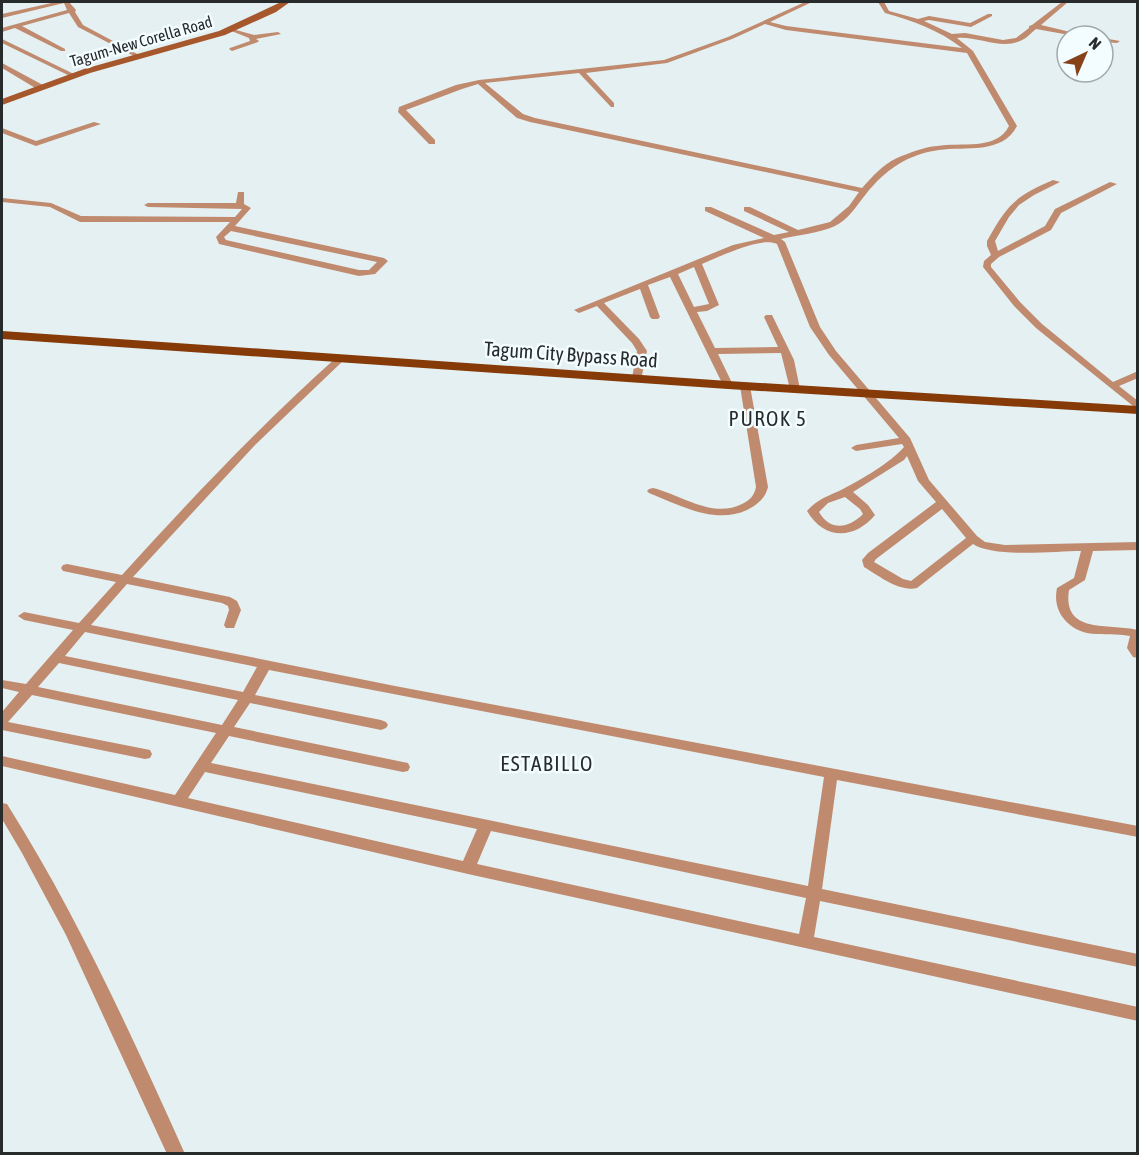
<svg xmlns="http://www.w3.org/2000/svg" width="1139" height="1155" viewBox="0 0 1139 1155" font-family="'Asap Condensed',sans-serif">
<rect width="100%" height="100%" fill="#e4f0f2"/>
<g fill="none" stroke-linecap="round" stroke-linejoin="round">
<!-- street -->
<g fill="#c08a6e" fill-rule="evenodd">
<polygon points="56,2 69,2 76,10 75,12 83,25 141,56 136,57 78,27 69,13 22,26 65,49 65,51 61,51 15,28 2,32 2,28 67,10 64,3 2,18 2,14"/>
<path d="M805,2H812L770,22L786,26L962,48C939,30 913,21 885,13L878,2H884L889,11L918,19L929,16L970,23L988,14H992V16L971,27L929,20L924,21L952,34L965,33L1003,40L1016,38L1029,28V26L1032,25L1062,2H1068L1041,25L1087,36H1075L1036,29C1031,33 1026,39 1020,41C1001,50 977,36 957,38L973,51L1017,126C1002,155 965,146 939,150C908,154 885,170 866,194C857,205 848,220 835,226C819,233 798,235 781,239L785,242L820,327L836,351L910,438L929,480L977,536L985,542L1005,545L1138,542V550L1093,551L1085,580L1069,590C1062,635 1110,623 1138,630V658L1133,657L1127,648L1130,636C1103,631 1080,642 1061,615C1056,606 1055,598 1057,588L1074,578L1081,551C1055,551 994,558 973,544L917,588C899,592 879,576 864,567L862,560L868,553L936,502L918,481L907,456L904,460L853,492L868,505L875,515C854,540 824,540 807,511C817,499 829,496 843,489C862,479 890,463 904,447L902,444L856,451L851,448L856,445L899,438L829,355L810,327L777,244C761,236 719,257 702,264L719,305L707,311L697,312L715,348L778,347L764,317L766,315H772L794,360L800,389L799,391H791L790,389L781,353L718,354L733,385L732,387H724L670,277L648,285L660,317L658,319H652L650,317L640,289L604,303L639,339L647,351L641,380H633L632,378L637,351L632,343L597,306L579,313L574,310L733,245L764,238L705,211V207H711L774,235L789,232L744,211V207H750L798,230L830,222L849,206L859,192L530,122L517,118L478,84L462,89L406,110L435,140V144H429L398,112L399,107L456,85L479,80L664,60L728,37ZM765,24L786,30L967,53L1009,126C997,151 960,142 937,146C924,147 909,153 897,158C882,165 873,176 862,188L535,118L523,114L485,83L579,73L611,107H614V103L586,73L667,63L732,39ZM694,267L709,304L694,307L678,274ZM845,497L860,509L863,514C848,529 830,531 819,512L828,503ZM942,509L966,538L911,581L903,579L874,562L876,559Z"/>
<polygon points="229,28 254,35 278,32 281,34 256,39 259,41 258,42 232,51 229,49 230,48 250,41 249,38 229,30"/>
<polygon points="1103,38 1120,41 1117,43 1103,42"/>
<polygon points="2,39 76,75 78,76 72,77 2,43"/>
<polygon points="2,63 43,85 44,87 37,89 2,68"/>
<polygon points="94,122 101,124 36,146 2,133 2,128 36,141"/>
<path d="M1053,180L1060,182L1034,195L1019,205L1009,217L995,241L998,251L1045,226L1055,209L1110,182L1117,184L1061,213L1051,230L999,257L991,264V267L1020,302L1042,324L1113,382L1138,371V378L1119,386L1138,401V410L1036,328L1014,306L983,267L984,261L991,255L987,246V241C1007,205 1015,196 1053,180Z"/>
<path d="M238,192H244V204L251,208L235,226L384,258L388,261L375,274L359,276L219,244L216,237L230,222H80L50,207L2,202V198L51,203L81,216L235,217L242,209L148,207L144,205L148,203H236ZM231,231L377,262L369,270H359L226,240L224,237Z"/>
<path d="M341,355L346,358L344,360L255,445L133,577L230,597L237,601L241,610L234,628H226L224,625L229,610L228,606L222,603L127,584L91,625L395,686L1138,826V837L837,780L822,889L1138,954V967L820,901L814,937L1138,1007V1021L468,874L2,766V756L175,795L216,733L32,695L8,722L145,749L150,750L152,754L150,758L145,759L2,730V712L19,692L2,688V680L26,684L73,630L24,620L18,616L24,612L79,623L116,582L63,571L61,568L63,565L67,564L122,575C191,499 261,425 338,356ZM85,632L257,667L243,692L65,656ZM59,663L238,700L222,725L38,687ZM269,670L824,777L808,886L211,763L229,736L403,772L408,771L410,767L408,763L403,762L234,727L250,703L381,730L386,728L388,725L386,722L381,720L255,695ZM205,772L477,829L463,861L188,798ZM491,831L806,898L799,934L477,864Z"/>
<path d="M745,383L750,386L768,487C765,499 757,505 747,510C715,525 679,505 649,493L647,491L649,489L653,488C682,495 712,519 742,504C750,500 754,496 756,487L740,386Z"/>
<path d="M2,803L7,804C77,915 131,1034 185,1154H167L66,935L22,853L2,819Z"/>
</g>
<!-- secondary -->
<polygon fill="#a6572c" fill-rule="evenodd" points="281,2 290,2 276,12 225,35 90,73 2,105 2,99 84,69 219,31"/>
<!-- primary -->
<polygon fill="#853a07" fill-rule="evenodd" points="2,331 728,381 1138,406 1138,414 728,389 2,339"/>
</g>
<g text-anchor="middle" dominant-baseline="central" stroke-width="5" stroke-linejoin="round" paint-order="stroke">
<!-- far-street labels -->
<g font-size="16" fill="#272b2c" stroke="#f3fdff">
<text transform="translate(141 41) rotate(-16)">Tagum-New Corella Road</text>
</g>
<!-- street labels -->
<g font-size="20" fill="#272b2c" stroke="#f3fdff">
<text transform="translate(571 354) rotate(4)">Tagum City Bypass Road</text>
</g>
<!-- neighbourhood labels -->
<g font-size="21" letter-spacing="1.5" fill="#272b2c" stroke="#f3fdff">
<text x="768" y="418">PUROK 5</text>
<text x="547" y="763">ESTABILLO</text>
</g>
</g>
<!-- border -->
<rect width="1139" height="1155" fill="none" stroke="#272b2c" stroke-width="6"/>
<!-- north arrow -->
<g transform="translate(1085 54) rotate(44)"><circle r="28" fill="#f3fdff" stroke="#a1a9ab" stroke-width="1.5"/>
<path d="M0-4.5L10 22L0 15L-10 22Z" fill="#87421a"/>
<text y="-9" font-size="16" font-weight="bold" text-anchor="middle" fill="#272b2c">N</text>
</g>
</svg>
